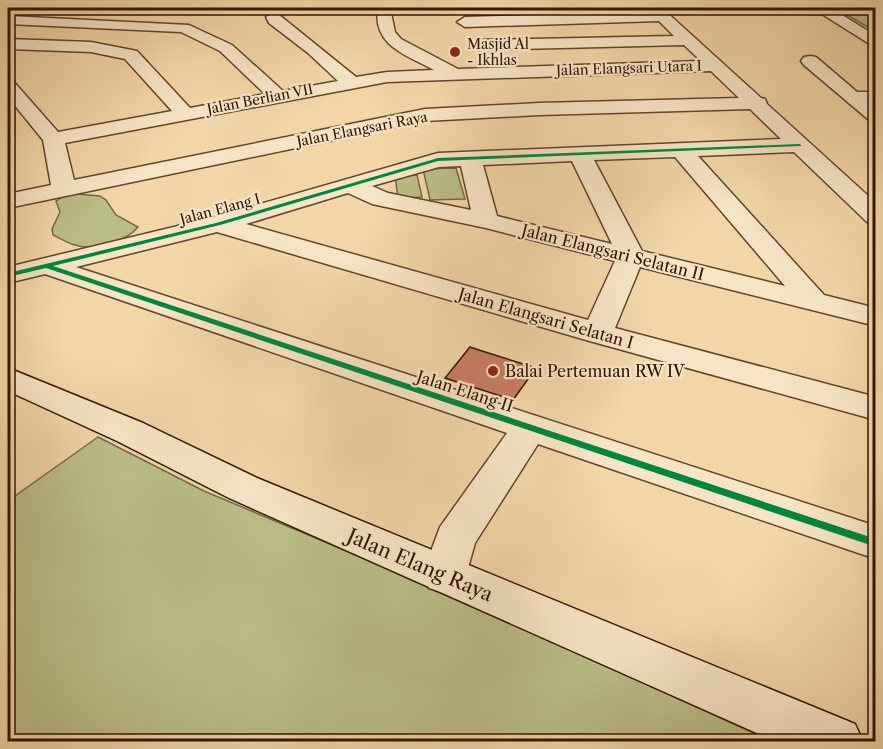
<svg xmlns="http://www.w3.org/2000/svg" width="883" height="749" viewBox="0 0 883 749" font-family="'Libre Caslon Text',serif">
<rect width="100%" height="100%" fill="#f2d6a7"/>
<filter id="stains"><feTurbulence type="fractalNoise" baseFrequency=".00333" numOctaves="4"/><feColorMatrix values="0 0 0 0 .2 0 0 0 0 .09 0 0 0 0 .02 0 0 0 .5 -.17"/></filter>
<radialGradient id="worn" r=".72"><stop offset=".6" stop-color="#630" stop-opacity="0"/><stop offset="1" stop-color="#630" stop-opacity=".3"/></radialGradient>
<!-- green -->
<g fill="#bbbd87" stroke="#766944" stroke-width="1.5">
<polygon points="835,8 875,8 875,29 871,29"/>
<polygon points="456,168 465,199 430,200 423,169"/>
<polygon points="417,175 422,197 398,198 395,176"/>
<path d="M77,194L100,196L106,200L116,215L138,227C126,242 92,251 75,245C67,243 60,238 53,235L52,229L60,212L56,201L64,196Z"/>
<polygon points="98,437 204,491 439,590 771,741 8,741 8,657 10,654 8,653 8,501"/>
</g>
<!-- building -->
<polygon fill="#cb7d67" stroke="#301500" stroke-width="1.5" points="470,347 482,351 536,368 513,400 445,378"/>
<g fill="none" stroke-linecap="round" stroke-linejoin="round">
<!-- minor casing -->
<g stroke="#60452a" stroke-width="3">
<g id="minor">
<path d="M378,8H390L395,32L401,39L458,69L701,61L684,45L478,50L470,45L478,40L674,36L659,21L465,27L457,22L465,17L650,12L647,8H662L761,98L765,99L767,104L876,203V224L867,222L794,152L698,156L824,295L876,308V326L640,267L615,328L876,397V420L586,340L217,232L76,267L876,526V559L538,444L475,543L466,575L459,588L444,593L429,588L422,575L440,527L507,433L45,274L8,283V267L211,218L438,153L781,139L750,109L539,115L425,121L8,208V194L51,185L43,140L8,97V81L14,82L58,132L172,111L125,59L91,52L8,49V39L91,42L137,51L190,108L265,94L220,51L181,32L8,24V16L189,25L232,45L283,91L338,81L308,53L269,23L266,17L273,13L278,14L356,77L387,72L434,70C407,55 372,46 378,8ZM711,71L739,98L539,103L425,109L74,180L65,143L387,82ZM675,157L785,286L642,251L594,160ZM572,161L612,244L497,216L483,165ZM461,166L471,210L388,193L372,186L439,167ZM348,193L372,204L486,228L615,261L588,320L246,224Z"/>
<polygon points="723,8 831,8 876,36 876,48 822,14 730,12"/>
<polygon points="810,56 816,57 857,92 876,92 876,102 871,103 876,106 876,122 869,120 804,65 801,61 804,57"/>
</g>
</g>
<!-- secondary casing -->
<g stroke="#301500" stroke-width="3">
<polygon id="secondary" points="8,368 143,423 257,478 855,724 863,742 777,742 229,498 117,441 8,391"/>
</g>
<!-- minor -->
<use href="#minor" fill="#f7e4c6" fill-rule="evenodd"/>
<!-- secondary -->
<use href="#secondary" fill="#f7e4c6" fill-rule="evenodd"/>
<!-- cycleway casing -->
<g stroke="#f7e4c6" stroke-width="3">
<polygon id="cycleway" points="799,144 801,145 801,146 438,161 220,225 53,266 876,539 876,547 46,268 8,277 8,273 216,223 438,158"/>
</g>
<!-- cycleway -->
<use href="#cycleway" fill="#00873e" fill-rule="evenodd"/>
</g>
<!-- markers -->
<g fill="#8f2418" stroke="#f7e4c6" stroke-width="2">
<circle cx="455" cy="52" r="6"/>
<circle cx="493" cy="371" r="6"/>
</g>
<g text-anchor="middle" dominant-baseline="central" stroke-width="4.5" stroke-linejoin="round" paint-order="stroke">
<!-- far-poi labels -->
<g font-size="14" fill="#301500" stroke="#f7e4c6" text-anchor="start">
<text x="467" y="44">Masjid Al<tspan x="467" dy="16">- Ikhlas</tspan></text>
</g>
<!-- far-street labels -->
<g font-size="14" fill="#301500" stroke="#f7e4c6">
<text transform="translate(629 68) rotate(-2)">Jalan Elangsari Utara I</text>
<text transform="translate(260 99) rotate(-11)">Jalan Berlian VII</text>
<text transform="translate(362 129) rotate(-11)">Jalan Elangsari Raya</text>
<text transform="translate(220 209) rotate(-15)">Jalan Elang I</text>
</g>
<!-- street labels -->
<g font-size="16" fill="#301500" stroke="#f7e4c6">
<text transform="translate(613 252) rotate(14)">Jalan Elangsari Selatan II</text>
<text transform="translate(546 318) rotate(16)">Jalan Elangsari Selatan I</text>
<text transform="translate(465 391) rotate(18)">Jalan Elang II</text>
</g>
<!-- poi labels -->
<g font-size="16" fill="#301500" stroke="#f7e4c6" text-anchor="start">
<text x="505" y="371">Balai Pertemuan RW IV</text>
</g>
<!-- near-street labels -->
<g font-size="20" fill="#301500" stroke="#f7e4c6">
<text transform="translate(420 565) rotate(23)">Jalan Elang Raya</text>
</g>
</g>
<!-- margin -->
<rect width="883" height="749" fill="none" stroke="#f2d6a7" stroke-width="30"/>
<rect x="9" y="9" width="865" height="731" fill="none" stroke="#301500" stroke-width="3"/>
<rect x="15" y="15" width="853" height="719" fill="none" stroke="#301500" stroke-width="1.5"/>
<rect width="100%" height="100%" filter="url(#stains)"/>
<rect width="100%" height="100%" fill="url(#worn)"/>
</svg>
